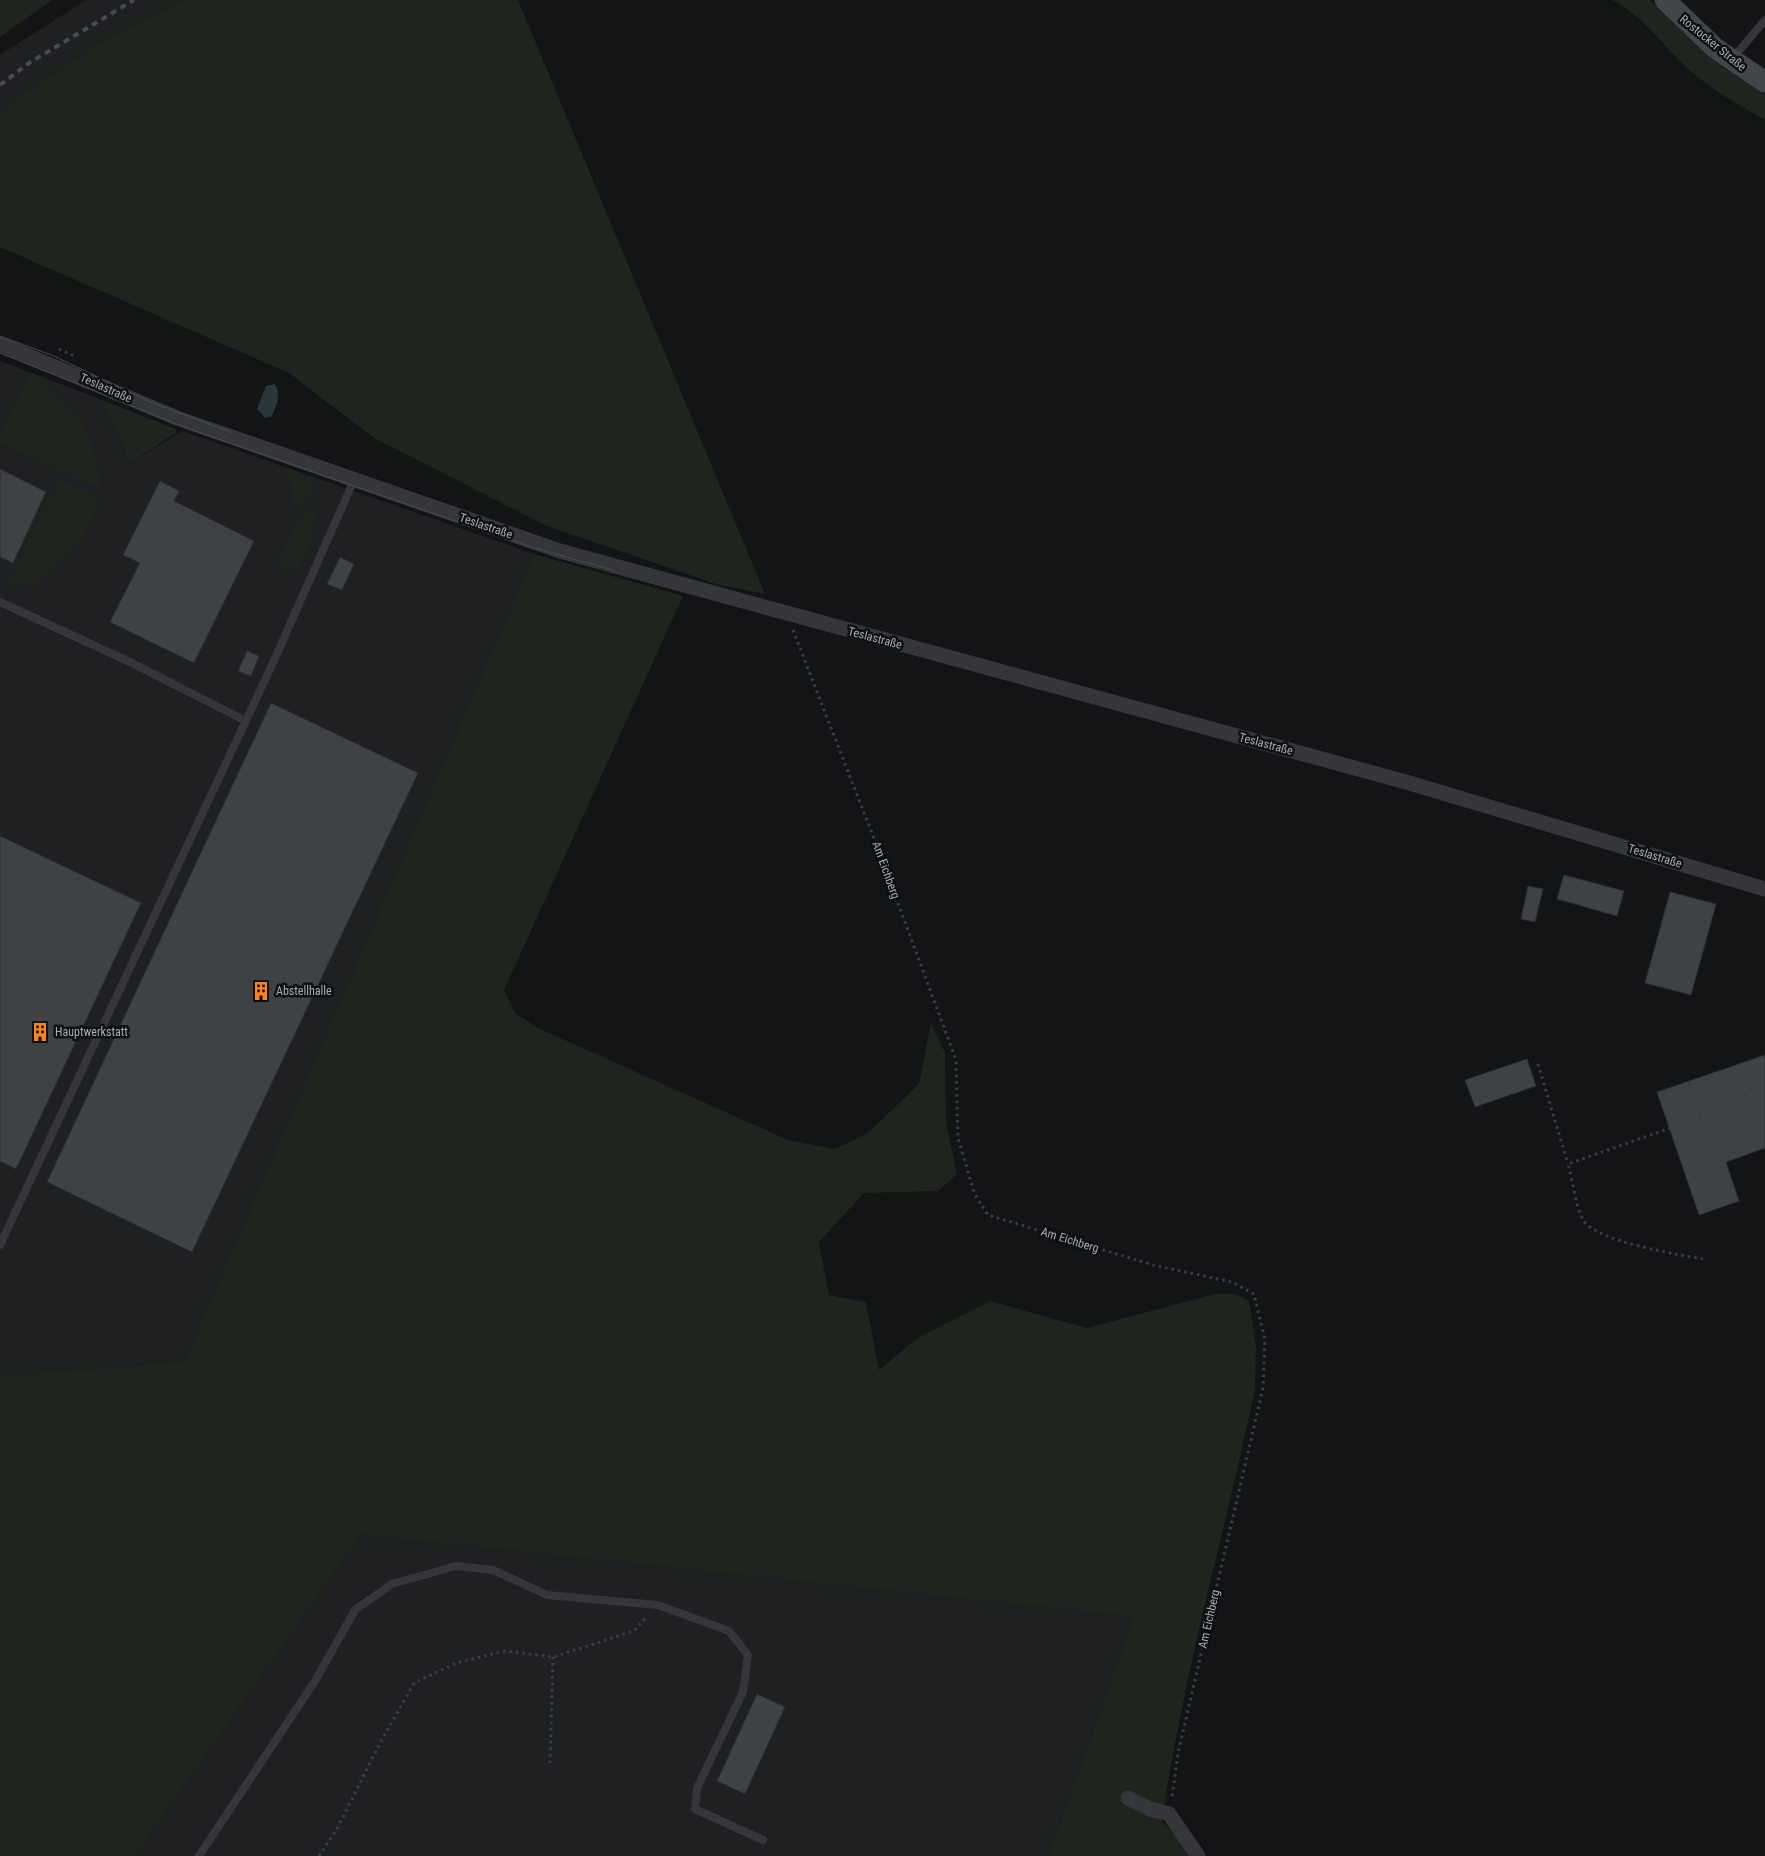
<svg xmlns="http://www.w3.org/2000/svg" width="1765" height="1856" viewBox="0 0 1765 1856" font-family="'Roboto Condensed',sans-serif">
<rect width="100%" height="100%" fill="#131415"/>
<!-- built -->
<g fill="#1f2022">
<polygon points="86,0 184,0 113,35 29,89 0,112 0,55"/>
<polygon points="0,361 105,401 106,412 123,443 127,465 182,431 534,554 184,1361 0,1376"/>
<polygon points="361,1535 1134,1617 1048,1856 135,1856"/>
</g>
<!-- green -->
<g fill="#1e251d">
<polygon points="0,0 52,0 0,37"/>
<polygon points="518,0 765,594 716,584 547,526 374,438 289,373 0,247 0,112 29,89 113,35 184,0"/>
<path d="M1612,0H1650L1710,58L1765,95V120C1741,106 1715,92 1694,74C1666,50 1645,17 1612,0Z"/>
<path d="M31,373C74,401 97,437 100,489L0,442V435Z"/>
<polygon points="105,401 176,429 176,433 127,465 123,443 106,412"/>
<polygon points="286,467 299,472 297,481 301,482 303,479 308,482 315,493 293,512 293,491"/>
<path d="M60,479L99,496C94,537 56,564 27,589L9,581Z"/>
<polygon points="317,502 311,538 298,574 277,564 297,523"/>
<path d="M534,554L683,596L504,990L515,1013L538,1028L788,1140L835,1149L868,1133L919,1084L931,1023L945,1053L946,1123L957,1174L938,1191L864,1193L819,1242L829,1295L866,1302L879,1370L919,1337L990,1301L1087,1328L1215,1294H1236L1249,1301L1256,1346L1255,1388C1225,1533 1183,1675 1162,1821L1179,1839L1189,1856H1048L1134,1617L361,1535L135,1856H0V1376L184,1361Z"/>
</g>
<!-- water -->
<path fill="#29363a" d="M275,384C281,395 277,404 272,416L265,418L257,409L266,386Z"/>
<!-- building -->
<g fill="#3f4245" stroke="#2d2e31">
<polygon points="0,469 46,492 13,563 0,557"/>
<polygon points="160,481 179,491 174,501 254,541 194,663 110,622 140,563 123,555"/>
<polygon points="340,557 354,564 342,590 327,584"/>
<polygon points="247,651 259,656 251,676 238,671"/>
<polygon points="271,703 418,773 192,1252 47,1182"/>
<polygon points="0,836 141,903 16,1169 0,1161"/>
<polygon points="1564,875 1624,891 1617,916 1557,899"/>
<polygon points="1528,886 1543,889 1535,922 1521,919"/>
<polygon points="1670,892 1716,904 1691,995 1645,983"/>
<polygon points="1765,1055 1765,1148 1726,1162 1739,1201 1699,1215 1657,1092"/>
<polygon points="1527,1059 1536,1086 1475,1107 1465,1080"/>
<polygon points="757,1694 785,1707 745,1794 717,1781"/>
</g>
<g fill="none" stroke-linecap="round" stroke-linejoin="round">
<!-- path -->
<g stroke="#3a3e42" stroke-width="3" stroke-dasharray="2.5 4" stroke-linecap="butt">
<polyline points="59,349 77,357"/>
<polyline points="793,630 875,841 956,1060 958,1138 975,1195 988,1215 1153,1265 1232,1282 1254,1294 1265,1340 1263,1388 1178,1753 1172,1798"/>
<polyline points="1538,1064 1568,1164"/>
<path d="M1703,1259C1679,1255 1595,1241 1583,1220C1575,1204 1573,1181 1568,1164L1733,1106L1752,1090L1765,1085"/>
<polyline points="550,1763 553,1657"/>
<polyline points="319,1856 337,1829 379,1745 414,1683 456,1663 505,1651 553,1657 634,1631 647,1616"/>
</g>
<!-- lane -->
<g stroke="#34363b" stroke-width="8">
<polyline points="1733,58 1765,20"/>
<polyline points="0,602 130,662 246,721"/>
<polyline points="0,1245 272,665 354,480"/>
<polyline points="199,1856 315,1681 355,1610 392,1584 456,1566 493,1570 547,1595 658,1605 729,1631 748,1655 743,1692 697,1788 695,1809 763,1840"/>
</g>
<!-- street -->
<g stroke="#34363b" stroke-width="15">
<polyline points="0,344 177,418 560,551 1406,782 1765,889"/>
<polyline points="1128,1798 1150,1809 1169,1814 1198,1856"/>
</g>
<!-- secondary -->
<polyline stroke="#42464b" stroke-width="21" points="1665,0 1715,48 1765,82"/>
<!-- tram -->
<g stroke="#474b50" stroke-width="1">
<polyline points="0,336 54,356 148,401 233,433"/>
<polyline points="0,353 192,430 534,548 613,570"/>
</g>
<!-- rail -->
<polyline stroke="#474b50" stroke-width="4" stroke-dasharray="6 5" stroke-linecap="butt" points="0,85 29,63 134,0"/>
</g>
<!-- icons -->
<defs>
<g id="building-bare" transform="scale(1.5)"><path d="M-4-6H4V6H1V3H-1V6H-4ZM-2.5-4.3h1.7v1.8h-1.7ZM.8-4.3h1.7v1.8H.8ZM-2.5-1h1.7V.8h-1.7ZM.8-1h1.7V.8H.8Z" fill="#ff8321" stroke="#0e0f10" stroke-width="2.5" paint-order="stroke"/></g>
</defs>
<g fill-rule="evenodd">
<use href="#building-bare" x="261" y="991"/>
<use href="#building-bare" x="40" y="1032"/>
</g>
<g text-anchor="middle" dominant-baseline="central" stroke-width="5" stroke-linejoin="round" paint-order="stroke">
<!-- street labels -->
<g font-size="12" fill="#a4aeb7" stroke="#0e0f10">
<text transform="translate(1713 43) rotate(39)">Rostocker Straße</text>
<text transform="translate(106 388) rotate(24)">Teslastraße</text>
<text transform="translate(486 526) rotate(19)">Teslastraße</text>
<text transform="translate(875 638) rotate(15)">Teslastraße</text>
<text transform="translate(1266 744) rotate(15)">Teslastraße</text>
<text transform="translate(1655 856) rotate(17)">Teslastraße</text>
<text transform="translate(886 870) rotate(70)">Am Eichberg</text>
<text transform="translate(1070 1240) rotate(17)">Am Eichberg</text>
<text transform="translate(1209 1619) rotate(-77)">Am Eichberg</text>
</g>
<!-- poi labels -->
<g font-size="12" fill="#a4aeb7" stroke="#0e0f10" text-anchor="start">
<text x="276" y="991">Abstellhalle</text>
<text x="55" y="1032">Hauptwerkstatt</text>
</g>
</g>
</svg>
